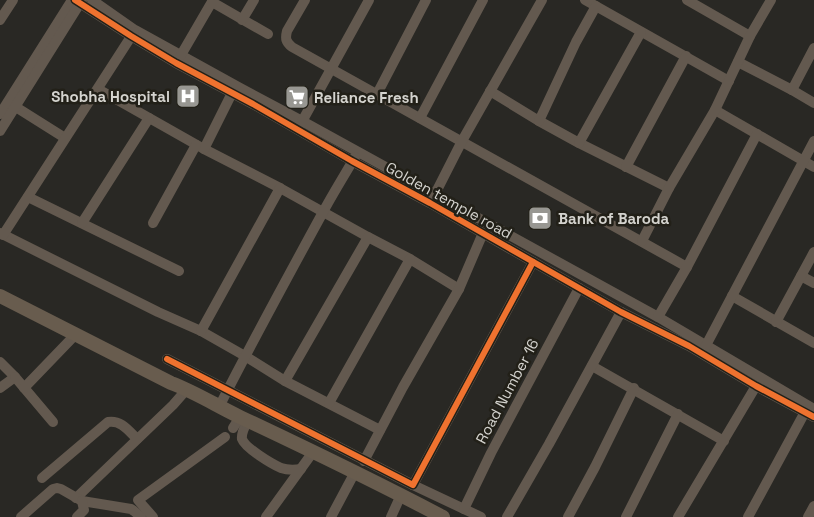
<svg xmlns="http://www.w3.org/2000/svg" width="814" height="517" viewBox="0 0 814 517" font-family="'Space Grotesk',sans-serif">
<rect width="100%" height="100%" fill="#292824"/>
<g fill="none" stroke-linecap="round" stroke-linejoin="round">
<!-- street -->
<g stroke="#63594f" stroke-width="10">
<polyline points="75,0 131,36 176,63 253,104 352,161 430,203 621,312 689,346 756,386 814,417"/>
<polyline points="92,0 135,30 240,88 302,121 658,317 814,409"/>
<path d="M305,0L287,31C285,39 286,42 292,47L687,267"/>
<polyline points="585,0 729,81"/>
<polyline points="687,0 750,36"/>
<polyline points="212,2 268,34"/>
<polyline points="0,20 13,0"/>
<polyline points="242,20 254,0"/>
<polyline points="181,55 213,0"/>
<polyline points="738,62 792,90 814,103"/>
<polyline points="98,89 204,149 280,188 368,237 410,259 459,289"/>
<polyline points="792,90 814,48"/>
<polyline points="490,91 539,121 579,143 669,188"/>
<polyline points="377,94 426,0"/>
<polyline points="11,104 65,138"/>
<polyline points="715,110 814,167"/>
<polyline points="0,114 72,0"/>
<polyline points="420,118 483,0"/>
<polyline points="539,121 576,42 596,6"/>
<polyline points="299,127 369,0"/>
<polyline points="0,131 82,0"/>
<polyline points="579,143 641,32"/>
<polyline points="204,149 232,93"/>
<polyline points="626,167 686,56"/>
<polyline points="28,197 179,271"/>
<polyline points="432,200 462,141 542,0"/>
<polyline points="82,223 149,118"/>
<polyline points="153,223 196,145"/>
<polyline points="0,233 158,312 201,331 245,356 285,381 380,430"/>
<polyline points="3,235 134,32"/>
<polyline points="642,241 669,188 715,110 750,36 771,0"/>
<polyline points="801,276 814,283"/>
<polyline points="732,296 814,343"/>
<polyline points="658,317 687,267 757,134"/>
<polyline points="776,322 814,252"/>
<polyline points="201,331 280,188"/>
<polyline points="703,351 814,141"/>
<polyline points="167,359 413,485 533,262"/>
<polyline points="0,362 15,377 0,388"/>
<polyline points="592,366 724,441"/>
<polyline points="15,377 53,422"/>
<polyline points="285,381 368,237"/>
<polyline points="24,388 76,334"/>
<polyline points="329,403 410,259"/>
<path d="M219,407C252,342 287,278 322,214C332,195 344,176 355,157"/>
<path d="M248,420C245,426 241,433 242,439C245,448 272,464 281,468C287,470 294,470 301,469"/>
<polyline points="233,428 240,417"/>
<polyline points="364,461 403,387 459,289 483,233"/>
<path d="M42,478L108,422C121,420 128,430 137,439"/>
<polyline points="413,485 481,517"/>
<polyline points="76,498 173,405 187,389"/>
<polyline points="464,509 491,453 579,288"/>
<polyline points="21,517 53,489 57,488 61,489 82,501 131,509 134,511 141,517"/>
<polyline points="77,517 84,510 82,501"/>
<polyline points="153,517 138,500 225,437"/>
<polyline points="266,517 313,452"/>
<polyline points="331,517 355,472"/>
<polyline points="391,517 401,495"/>
<polyline points="507,517 549,444 621,312"/>
<polyline points="568,517 595,467 634,388"/>
<polyline points="626,517 678,414"/>
<polyline points="678,517 756,386"/>
<polyline points="748,517 805,412"/>
<polyline points="808,517 814,506"/>
</g>
<!-- secondary -->
<path stroke="#685c4e" stroke-width="14" d="M0,296L171,383C195,392 217,406 240,417C308,449 376,482 443,517"/>
<!-- cycleway casing -->
<g stroke="#222018" stroke-width="9">
<g id="cycleway">
<polyline points="75,0 131,36 176,63 253,104 352,161 430,203 621,312 689,346 756,386 814,417"/>
<polyline points="167,359 413,485 533,262"/>
</g>
</g>
<!-- cycleway -->
<use href="#cycleway" stroke="#ef722f" stroke-width="6"/>
</g>
<!-- icons -->
<defs>
<g id="hospital-square" transform="scale(1.25)"><rect x="-9" y="-9" width="18" height="18" rx="4" fill="#989792" stroke="#222018"/><path d="M-5-5h3v3.5h4V-5h3V5h-3V1.5h-4V5h-3Z" fill="#fff"/></g>
<g id="supermarket-square" transform="scale(1.25)"><rect x="-9" y="-9" width="18" height="18" rx="4" fill="#989792" stroke="#222018"/><path d="M-6-5.5h2.5l.6 2H6L4.5 2H-2.5L-4.4-4H-6ZM-1.5 3.2a1.3 1.3 0 1 0 .1 0ZM3 3.2a1.3 1.3 0 1 0 .1 0Z" fill="#fff"/></g>
<g id="bank-square" transform="scale(1.25)"><rect x="-9" y="-9" width="18" height="18" rx="4" fill="#989792" stroke="#222018"/><path d="M-6-4H6V4H-6ZM0-2.3a2.3 2.3 0 1 0 0 4.6a2.3 2.3 0 1 0 0-4.6Z" fill="#fff"/></g>
</defs>
<g fill-rule="evenodd">
<use href="#hospital-square" x="188" y="96"/>
<use href="#supermarket-square" x="297" y="97"/>
<use href="#bank-square" x="540" y="218"/>
</g>
<g text-anchor="middle" dominant-baseline="central" stroke-width="5" stroke-linejoin="round" paint-order="stroke">
<!-- poi labels -->
<g font-size="15" font-weight="bold" fill="#d4d3ce" stroke="#222018" text-anchor="start">
<text x="170" y="96" text-anchor="end">Shobha Hospital</text>
<text x="314" y="97">Reliance Fresh</text>
<text x="558" y="218">Bank of Baroda</text>
</g>
<!-- street labels -->
<g font-size="15" fill="#d4d3ce" stroke="#222018">
<text transform="translate(449 200) rotate(29)">Golden temple road</text>
<text transform="translate(507 391) rotate(-62)">Road Number 16</text>
</g>
</g>
</svg>
